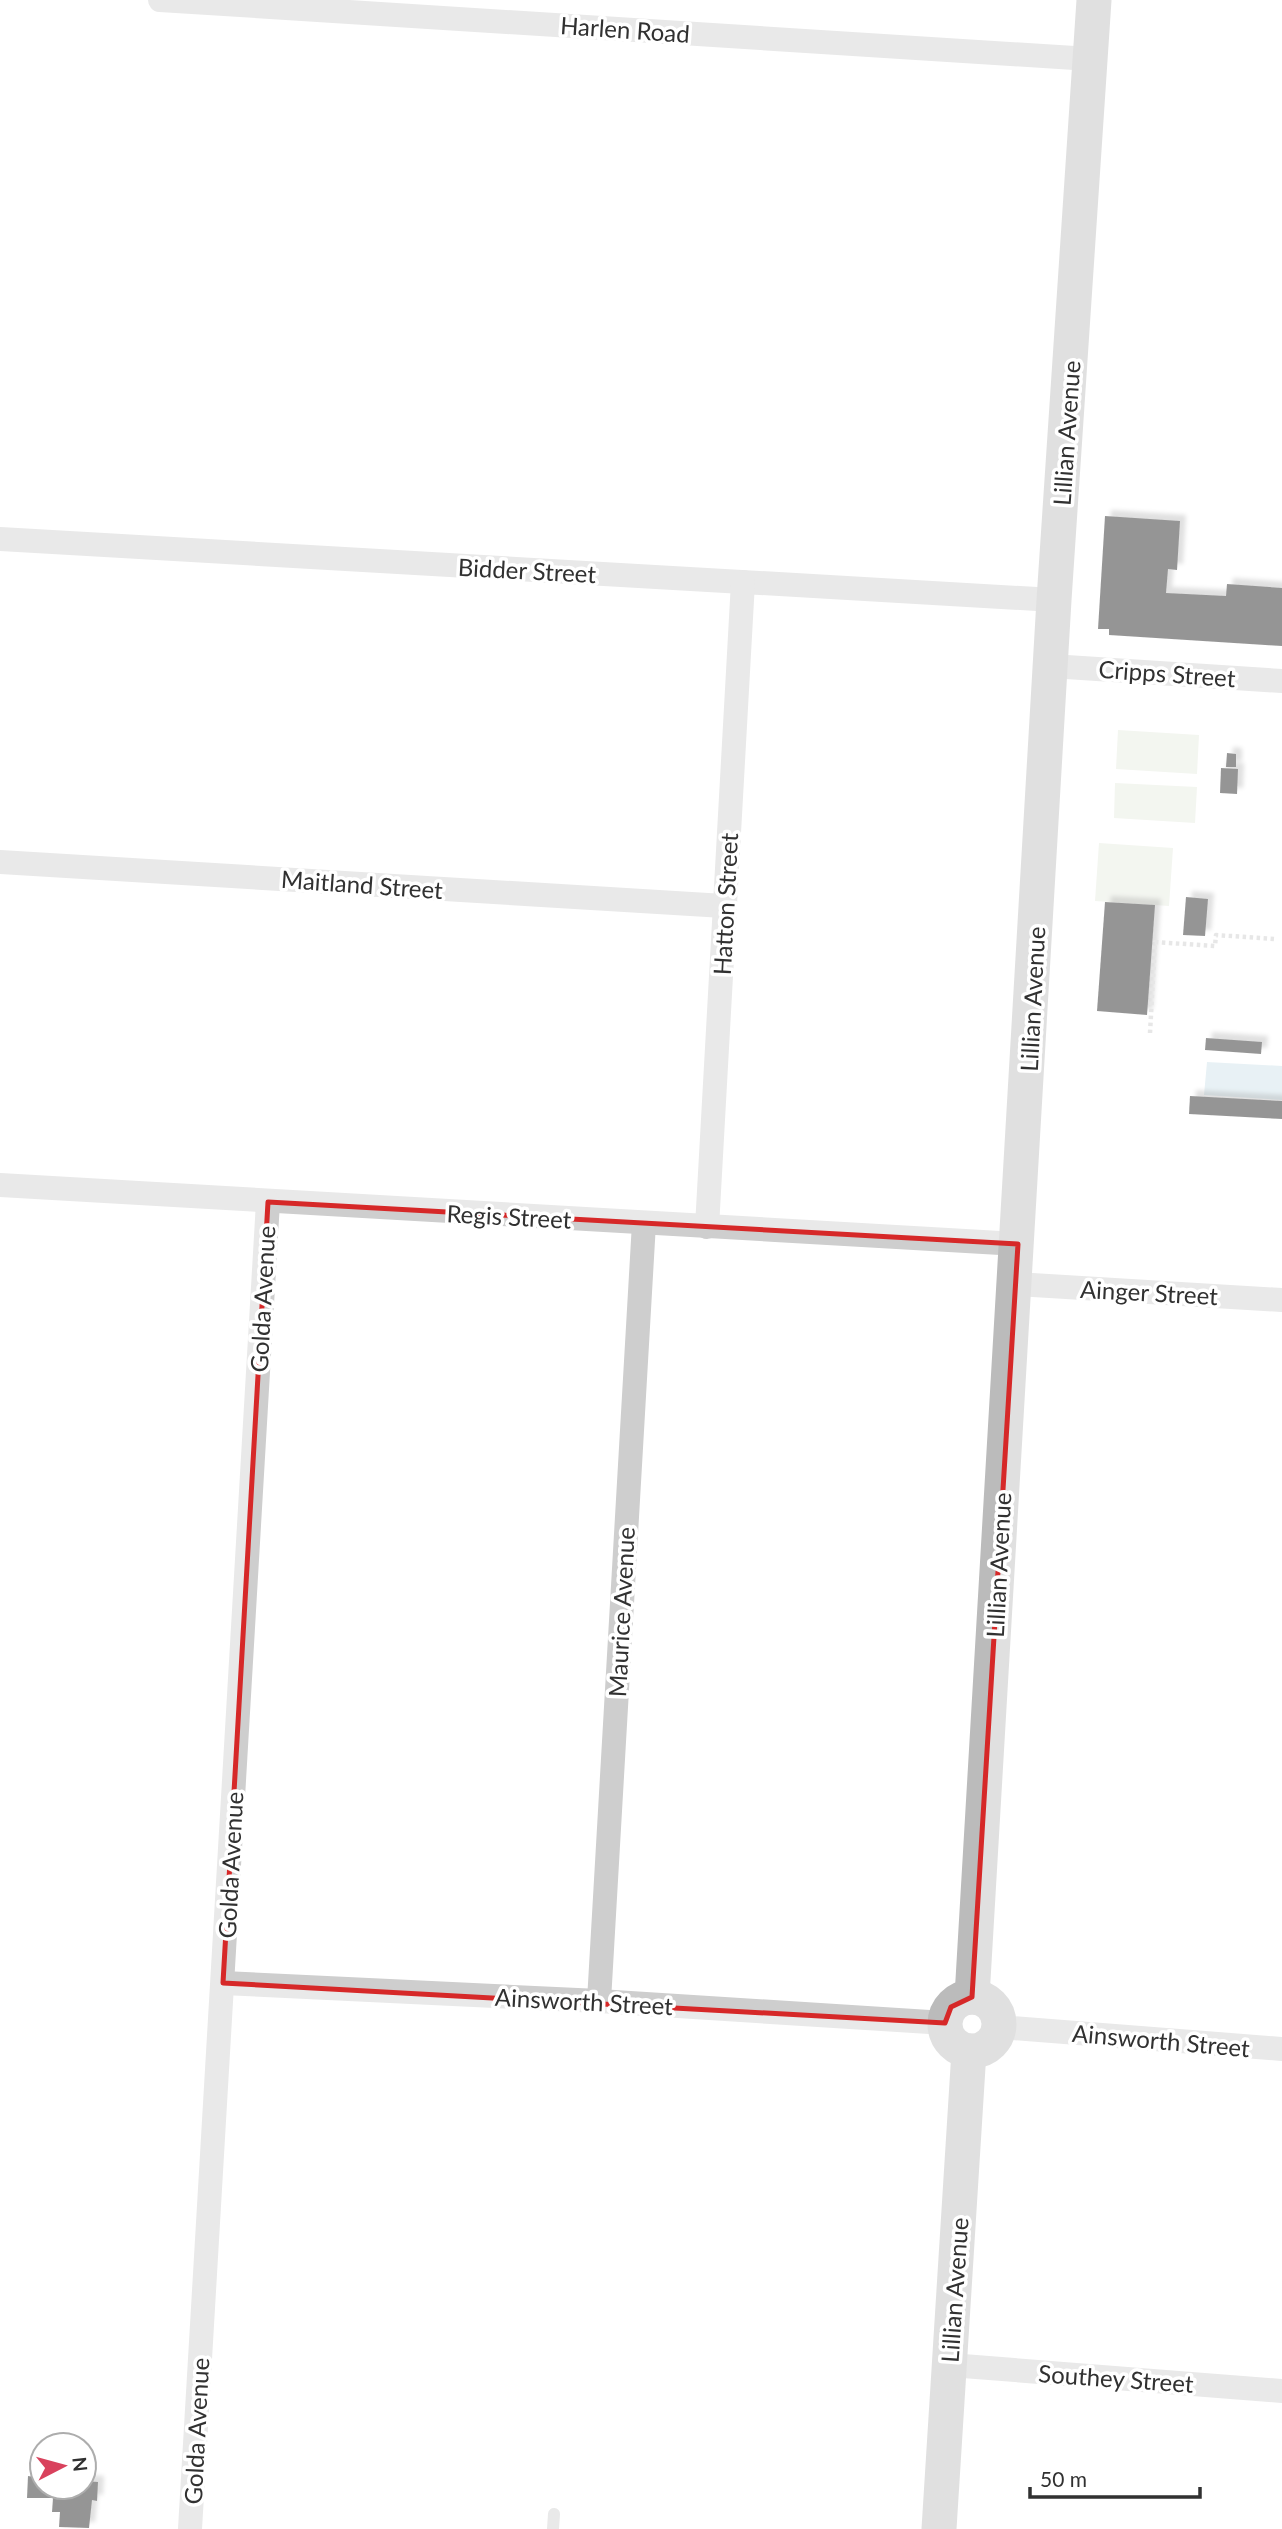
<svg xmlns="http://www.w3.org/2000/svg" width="1282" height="2529" viewBox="0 0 1282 2529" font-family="Lato,sans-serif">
<defs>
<filter id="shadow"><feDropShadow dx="6" dy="-6" stdDeviation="2" flood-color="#0004"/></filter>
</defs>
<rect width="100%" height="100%" fill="#fff"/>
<!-- green -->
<g fill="#e5eade">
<polygon points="1118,730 1199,735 1197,774 1116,769"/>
<polygon points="1115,783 1197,787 1195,823 1114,818"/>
<polygon points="1099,843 1173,848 1169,906 1095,901"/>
</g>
<!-- water -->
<polygon fill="#cce1e9" points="1207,1062 1282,1066 1282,1100 1204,1095"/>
<!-- building -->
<g fill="#181818" filter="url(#shadow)">
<polygon points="1105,516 1180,521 1177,570 1168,569 1166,593 1226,596 1227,584 1282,588 1282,646 1109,635 1109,629 1098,629"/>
<polygon points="1227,753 1236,754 1236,767 1226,767"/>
<polygon points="1221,768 1238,769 1237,794 1220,793"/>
<polygon points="1186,897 1208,899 1205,936 1183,935"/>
<polygon points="1105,902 1155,905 1147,1015 1097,1011"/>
<polygon points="1206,1038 1262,1042 1261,1054 1205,1050"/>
<polygon points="1190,1096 1282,1101 1282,1119 1189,1114"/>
<polygon points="28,2476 42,2478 42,2487 84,2487 84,2481 98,2482 97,2501 92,2500 89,2528 59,2527 60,2512 52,2512 53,2498 27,2498"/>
</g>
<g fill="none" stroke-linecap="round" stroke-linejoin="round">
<!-- path -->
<polyline stroke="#cbcbcb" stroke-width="4.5" stroke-dasharray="3.5 3.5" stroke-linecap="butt" points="1150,1033 1155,942 1215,946 1216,935 1274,939"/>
<!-- lane -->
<polyline stroke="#cecece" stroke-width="12" points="553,2529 554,2514"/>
<!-- street -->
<g stroke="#cecece" stroke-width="24">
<polyline points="160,0 1090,59"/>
<polyline points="0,539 1054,600"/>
<polyline points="1051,666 1282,681"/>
<polyline points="0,862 724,906"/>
<polyline points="0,1185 1018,1244"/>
<polyline points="707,1227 743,582"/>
<polyline points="1015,1284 1282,1300"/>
<polyline points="223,1983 599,2001 945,2023"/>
<polyline points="599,2001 644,1223"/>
<polyline points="999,2027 1282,2049"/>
<polyline points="950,2365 1282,2391"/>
<polyline points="190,2529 268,1202"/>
</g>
<!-- secondary -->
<g stroke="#bbb" stroke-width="35">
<polyline points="972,1997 1054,600 1094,0"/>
<circle cx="972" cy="2024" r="27"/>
<polyline points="939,2529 969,2051"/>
</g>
</g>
<!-- marked area -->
<path d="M0 0H1282V2529H0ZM268,1202L1018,1244L972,1997L951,2007L945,2023L223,1983Z" fill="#fff" fill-opacity=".55" fill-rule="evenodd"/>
<path fill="none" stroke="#d62828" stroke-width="5" stroke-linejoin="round" d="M268,1202L1018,1244L972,1997L951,2007L945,2023L223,1983Z"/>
<g text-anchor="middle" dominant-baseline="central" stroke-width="7" stroke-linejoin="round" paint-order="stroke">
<!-- street labels -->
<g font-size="24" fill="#313131" stroke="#fff">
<text transform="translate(625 29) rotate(4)">Harlen Road</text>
<text transform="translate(1066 433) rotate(-86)">Lillian Avenue</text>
<text transform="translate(527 570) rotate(3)">Bidder Street</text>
<text transform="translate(1167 673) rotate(4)">Cripps Street</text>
<text transform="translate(362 884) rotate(4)">Maitland Street</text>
<text transform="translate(725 904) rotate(-87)">Hatton Street</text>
<text transform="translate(1032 999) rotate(-87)">Lillian Avenue</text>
<text transform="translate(509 1216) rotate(3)">Regis Street</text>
<text transform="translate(1149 1292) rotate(3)">Ainger Street</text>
<text transform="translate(262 1299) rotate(-87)">Golda Avenue</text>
<text transform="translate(998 1565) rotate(-87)">Lillian Avenue</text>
<text transform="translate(621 1612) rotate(-87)">Maurice Avenue</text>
<text transform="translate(230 1865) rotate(-87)">Golda Avenue</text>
<text transform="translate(584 2001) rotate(3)">Ainsworth Street</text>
<text transform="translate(1161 2040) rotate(5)">Ainsworth Street</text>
<text transform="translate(954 2290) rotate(-86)">Lillian Avenue</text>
<text transform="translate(1116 2378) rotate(4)">Southey Street</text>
<text transform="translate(196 2431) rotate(-87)">Golda Avenue</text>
</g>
</g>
<!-- north arrow -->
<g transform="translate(63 2466) rotate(84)"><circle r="33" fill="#ffffff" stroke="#adadad" stroke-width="2"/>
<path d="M0-5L12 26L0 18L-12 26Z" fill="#d9425d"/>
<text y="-10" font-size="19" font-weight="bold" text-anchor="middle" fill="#313131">N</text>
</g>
<!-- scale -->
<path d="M1030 2487v10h170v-10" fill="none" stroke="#313131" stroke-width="3.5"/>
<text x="1040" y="2487" font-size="21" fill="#313131" stroke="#ffffff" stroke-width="5" paint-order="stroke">50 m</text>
</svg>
